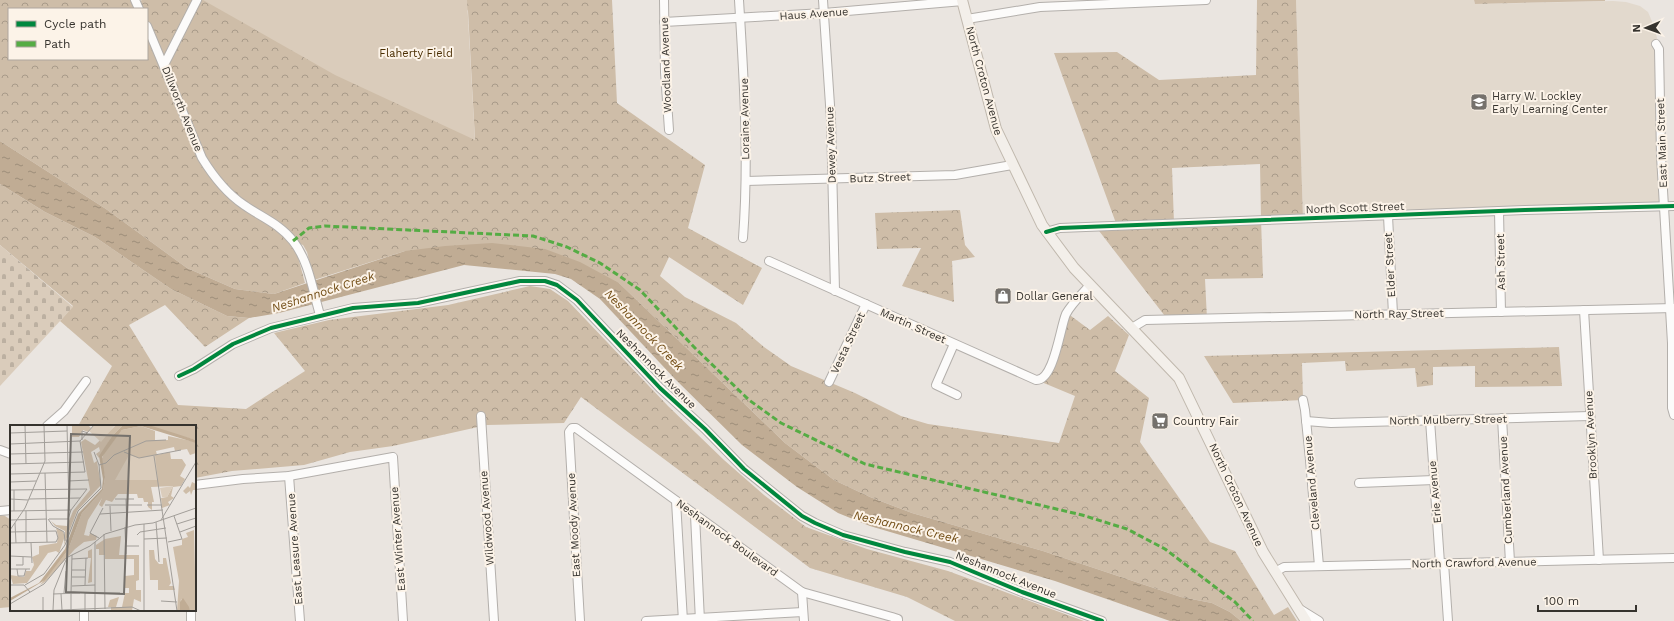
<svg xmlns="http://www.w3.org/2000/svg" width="1674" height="621" viewBox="0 0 1674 621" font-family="'Work Sans',sans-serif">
<defs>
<pattern id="forest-crowns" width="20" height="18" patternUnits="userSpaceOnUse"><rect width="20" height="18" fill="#cebda8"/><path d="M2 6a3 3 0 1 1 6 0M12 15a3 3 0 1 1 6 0" fill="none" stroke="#a89a89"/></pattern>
<pattern id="cemetery-stones" width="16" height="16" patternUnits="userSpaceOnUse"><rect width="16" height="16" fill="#daccbb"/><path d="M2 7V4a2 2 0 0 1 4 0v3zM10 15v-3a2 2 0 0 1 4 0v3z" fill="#bcb0a1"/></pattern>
<pattern id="water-ripples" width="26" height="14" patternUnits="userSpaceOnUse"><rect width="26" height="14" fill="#c0ac94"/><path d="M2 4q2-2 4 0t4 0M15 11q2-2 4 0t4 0" fill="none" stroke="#9d8d79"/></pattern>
</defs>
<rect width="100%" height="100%" fill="#eae5e0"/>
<!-- built -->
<polygon fill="#e2d9cd" points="1296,0 1474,0 1475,4 1613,1 1626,2 1640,6 1648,12 1654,26 1657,38 1664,206 1303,219"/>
<!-- forest -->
<g fill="url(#forest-crowns)" fill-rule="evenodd">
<path d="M0,0H135L137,3L142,0H302L475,140L468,11L461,0H612L617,103L705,165L688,228L762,268L743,305L669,257L660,276L685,297L736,323L764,347L791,366L855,393L901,416L928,424L1059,443L1075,396L1039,381L1043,379L1067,313L1090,330L1108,316L1129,335L1115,371L1149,398L1140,442L1210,542L1235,551L1274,615L1288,607L1297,621H1241L1230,612L1212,603L1181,597L1043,551L912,513L870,497L834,480L785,443L619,283L405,251L314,280L307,252L303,245L294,242L305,283L274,294L235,289L187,268L106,209L0,141ZM9,9H147V59H9Z"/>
<path d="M1257,0H1296L1303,219H1261L1263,278L1205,279L1207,319L1168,320L1096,227L1117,226L1054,53L1117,52L1159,80L1256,75ZM1260,164L1261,219L1174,223L1172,168Z"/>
<polygon points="1474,0 1605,0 1605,1 1475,4"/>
<polygon points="0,184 45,212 95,237 171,289 227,316 249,318 205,347 165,305 129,325 178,405 246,409 305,371 274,333 329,320 448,305 530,286 550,289 568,301 668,406 724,460 764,495 806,527 867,549 948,571 1084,621 955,621 907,597 810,568 581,397 564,423 487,425 393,446 350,452 304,465 232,471 195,478 195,426 78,426 112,366 60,321 73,306 0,245"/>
<polygon points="960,210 965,245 975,257 952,261 954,302 902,286 921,248 877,249 875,213"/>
<polygon points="1559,347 1562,386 1475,387 1475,366 1433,367 1433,385 1417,387 1415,368 1346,371 1345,361 1302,363 1303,400 1233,403 1204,356"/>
<polygon points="0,515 5,516 11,520 11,607 0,608"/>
</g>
<!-- cemetery -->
<polygon fill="url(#cemetery-stones)" points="0,245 73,307 0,386"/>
<!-- park -->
<polygon fill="#daccbb" points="203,0 467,0 475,140 335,75"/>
<!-- water -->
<polygon fill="url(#water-ripples)" points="0,141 106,209 187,268 235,289 274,294 405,251 445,246 492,243 545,249 580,262 619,283 785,443 834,480 870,497 912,513 1043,551 1181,597 1212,603 1230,612 1241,621 1170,621 1055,581 870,526 838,513 797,487 742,445 675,379 600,299 571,279 555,274 464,265 279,313 249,318 227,316 171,289 95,237 45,212 0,184"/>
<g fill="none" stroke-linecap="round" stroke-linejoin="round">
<!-- minor casing -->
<g stroke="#b3afab" stroke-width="10">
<g id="minor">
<polyline points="135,0 139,9"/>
<polyline points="664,0 665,72 669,130"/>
<path d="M739,0C744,80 749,158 743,238"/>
<polyline points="823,0 831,120 835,291"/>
<polyline points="967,19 1040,7 1206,0"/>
<polyline points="664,22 824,13 963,1"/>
<path d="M147,26L202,158C213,176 226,193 244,205C261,217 280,224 293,241C309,261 313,292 320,315"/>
<polyline points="1656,44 1659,49 1661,156 1672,343 1672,408 1674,415"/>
<polyline points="164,65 197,0"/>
<polyline points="746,181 955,175 1012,165"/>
<polyline points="1499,211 1501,312"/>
<polyline points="1388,216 1393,314"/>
<polyline points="1046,232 1060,228 1525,210 1674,206"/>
<path d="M769,261L1036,380C1054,381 1060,328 1066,314C1072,303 1082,294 1090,285"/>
<polyline points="1584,310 1599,560"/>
<polyline points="1132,328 1145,320 1674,308"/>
<polyline points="954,344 936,385 957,395"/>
<polyline points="179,376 194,369 233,344 271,328 353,308 418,303 520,281 545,281 557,285 577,300 660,388 705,429 744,469 802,516 815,523 843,535 905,552 950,562 1022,592 1102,621"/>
<polyline points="829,382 866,304"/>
<polyline points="1303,400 1305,410 1310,460 1319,566"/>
<polyline points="481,416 494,621"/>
<polyline points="1502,418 1510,562"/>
<polyline points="1430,420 1440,563"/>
<polyline points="1306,421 1331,423 1590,416"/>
<polyline points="47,426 64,411 86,381"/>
<polyline points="0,450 11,454"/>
<polyline points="289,476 300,621"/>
<polyline points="1359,483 1434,480"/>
<polyline points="195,485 243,479 289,476 393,457 403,621"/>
<polyline points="676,501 683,621"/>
<polyline points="0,511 11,510"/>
<polyline points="695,515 700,621"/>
<polyline points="1444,563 1448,621"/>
<polyline points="1275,572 1284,567 1674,558"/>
<polyline points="802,592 804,621"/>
<polyline points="1298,608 1319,621"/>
<polyline points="84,610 84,621"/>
<polyline points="191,610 191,621"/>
<polyline points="580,621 569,432 572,428 576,428 802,592 892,617 898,619 898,621"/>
<polyline points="646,621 803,612"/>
</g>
</g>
<!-- major casing -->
<g stroke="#c0b8ad" stroke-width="12">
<polyline id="major" points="962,0 996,129 1042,225 1074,268 1179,378 1263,552 1306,621"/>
</g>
<!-- minor -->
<use href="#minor" stroke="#fcfbfa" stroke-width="8"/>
<!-- major -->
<use href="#major" stroke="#f3efea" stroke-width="10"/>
<!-- quiet -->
<polyline stroke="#55ac44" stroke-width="3" stroke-dasharray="6 3" stroke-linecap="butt" points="293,241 309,228 325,226 533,236 567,247 600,263 640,290 695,348 749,400 781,423 865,464 1082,515 1127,529 1165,549 1235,602 1253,621"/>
<!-- cycleway casing -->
<g stroke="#fcf3e8" stroke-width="6">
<g id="cycleway">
<polyline points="1046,232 1060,228 1525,210 1674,206"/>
<polyline points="179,376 194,369 233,344 271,328 353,308 418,303 520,281 545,281 557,285 577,300 660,388 705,429 744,469 802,516 815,523 843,535 905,552 950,562 1022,592 1102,621"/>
</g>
</g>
<!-- cycleway -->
<use href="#cycleway" stroke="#00873e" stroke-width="4"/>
</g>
<!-- icons -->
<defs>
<g id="school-square" transform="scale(0.9)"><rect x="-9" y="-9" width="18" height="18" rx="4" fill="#75716c" stroke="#fcf3e8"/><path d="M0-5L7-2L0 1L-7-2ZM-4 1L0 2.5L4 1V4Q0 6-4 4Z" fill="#fff"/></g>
<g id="shop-square" transform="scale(0.9)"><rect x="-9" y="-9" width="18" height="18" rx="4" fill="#75716c" stroke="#fcf3e8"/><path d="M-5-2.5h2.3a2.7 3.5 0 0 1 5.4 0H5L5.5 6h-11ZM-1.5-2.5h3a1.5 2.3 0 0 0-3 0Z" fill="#fff"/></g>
<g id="supermarket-square" transform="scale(0.9)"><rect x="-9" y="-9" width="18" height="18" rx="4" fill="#75716c" stroke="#fcf3e8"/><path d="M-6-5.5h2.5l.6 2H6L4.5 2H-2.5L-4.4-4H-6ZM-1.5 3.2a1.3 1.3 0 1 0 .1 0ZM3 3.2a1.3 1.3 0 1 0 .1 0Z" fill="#fff"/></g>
</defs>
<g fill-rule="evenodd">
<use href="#school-square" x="1479" y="102"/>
<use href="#shop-square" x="1003" y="296"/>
<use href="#supermarket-square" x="1160" y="421"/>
</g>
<g text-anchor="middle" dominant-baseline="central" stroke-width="4" stroke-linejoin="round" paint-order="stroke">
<!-- street labels -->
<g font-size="11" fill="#36332e" stroke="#fcf3e8">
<text transform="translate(814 14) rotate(-4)">Haus Avenue</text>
<text transform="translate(666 65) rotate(-92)">Woodland Avenue</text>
<text transform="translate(984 81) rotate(75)">North Croton Avenue</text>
<text transform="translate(182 109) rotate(68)">Dillworth Avenue</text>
<text transform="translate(745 119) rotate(-91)">Loraine Avenue</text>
<text transform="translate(1662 143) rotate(-92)">East Main Street</text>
<text transform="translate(831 145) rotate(-92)">Dewey Avenue</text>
<text transform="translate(880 178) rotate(-2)">Butz Street</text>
<text transform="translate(1355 208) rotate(-2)">North Scott Street</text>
<text transform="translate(1501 262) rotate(-91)">Ash Street</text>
<text transform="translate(1390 265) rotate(-93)">Elder Street</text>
<text transform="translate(1399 314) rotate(-1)">North Ray Street</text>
<text transform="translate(913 326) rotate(24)">Martin Street</text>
<text transform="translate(848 343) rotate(-65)">Vesta Street</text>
<text transform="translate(656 369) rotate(45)">Neshannock Avenue</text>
<text transform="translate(1448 420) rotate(-1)">North Mulberry Street</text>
<text transform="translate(1591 435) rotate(-93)">Brooklyn Avenue</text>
<text transform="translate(1312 483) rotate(-95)">Cleveland Avenue</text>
<text transform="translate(1506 490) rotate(-93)">Cumberland Avenue</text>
<text transform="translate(1435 492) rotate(-95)">Erie Avenue</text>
<text transform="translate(1236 495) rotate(65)">North Croton Avenue</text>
<text transform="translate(487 518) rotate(-94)">Wildwood Avenue</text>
<text transform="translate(574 525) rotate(-93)">East Moody Avenue</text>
<text transform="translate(727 538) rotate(36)">Neshannock Boulevard</text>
<text transform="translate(398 539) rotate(-94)">East Winter Avenue</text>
<text transform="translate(295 549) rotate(-94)">East Leasure Avenue</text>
<text transform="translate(1474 563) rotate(-1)">North Crawford Avenue</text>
<text transform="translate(1006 575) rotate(22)">Neshannock Avenue</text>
</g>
<!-- park labels -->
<g font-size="11" fill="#4a2e02" stroke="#fcf3e8">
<text x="416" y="53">Flaherty Field</text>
</g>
<!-- poi labels -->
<g font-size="11" fill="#36332e" stroke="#fcf3e8" text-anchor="start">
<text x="1492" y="96">Harry W. Lockley<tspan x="1492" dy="13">Early Learning Center</tspan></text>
<text x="1016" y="296">Dollar General</text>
<text x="1173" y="421">Country Fair</text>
</g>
<!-- water labels -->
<g font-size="12" font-style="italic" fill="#724d15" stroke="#fcf3e8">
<text transform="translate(323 292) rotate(-18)">Neshannock Creek</text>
<text transform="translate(644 330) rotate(46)">Neshannock Creek</text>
<text transform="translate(906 527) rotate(13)">Neshannock Creek</text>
</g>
</g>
<!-- overview -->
<g transform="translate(10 425)">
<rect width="186" height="186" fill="#eae5e0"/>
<path d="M62,0H78L81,3L78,7L73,5L69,12H62ZM113,0L102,11L89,33L86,29L90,26L89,22L81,27L84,38L87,36L91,60L67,86L54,120L55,106L45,101L41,96L46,100L57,101L63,86L80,65L71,17L75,14L85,20L105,1ZM139,0H186V15L152,6ZM131,1L145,6V15H158V11L186,17V28L180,30L177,24L165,26L164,22L146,26L147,30L160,27L161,34H172L176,40L170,51L175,54L171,61L163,62L161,71L164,73L158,77L160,80L152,83L151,73L157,72L163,61L141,62L144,77H142V85L138,82V77H134L133,73H128L127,69H108L102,77L96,75L92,82L89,80L92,73L78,95L74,110L79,111L80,108L87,111L86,115L74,117L65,124L35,157L30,160L58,125L72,88L93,65L95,52L91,36L94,28L112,5ZM182,57L186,59V68L185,65H183L181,70L180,66L176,69L173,66L178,61L180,63ZM46,103L52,105L55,111L49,128L46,126L38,128L17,158L3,159L0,150L14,152L16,146H21L24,140L22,132L29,129V121L47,118L48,111ZM184,105L186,186H180L171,174L170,186H167L169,156L163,122L172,120V114L178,112L176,108ZM111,111L109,130H129V155L126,156V165H131V177L124,174L122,186H101V182H98L100,175L109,172L106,182H112L115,168H119V163H114L115,151L124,150V134H95V130H89V124H86V120L95,114ZM82,124V157L78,158L81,133H78V126ZM139,125H144L145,134L149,139H153V133H156L161,158L159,161H164L165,165H148V155H140Z" fill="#cebda8"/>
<path d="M84,0H105L91,17L79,6Z" fill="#daccbb"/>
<path d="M119,30L129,33L145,30L148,55H105ZM163,61L157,72H152L150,63Z" fill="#daccbb"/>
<path d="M113,0H139L186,15V18L131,1L112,5L92,32L95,52L93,65L72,88L58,125L35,155L0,176V173L29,158L55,124L68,89L92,64L93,54L89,31L102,11ZM173,173L179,182L180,186H170V177Z" fill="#c0ac94"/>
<path fill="none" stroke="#a29e99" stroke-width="1" d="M15,0L16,39M57,0L59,85M0,8L57,6M72,15V6L78,8M70,16L84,0M0,19L70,16M114,27L129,33L171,25M0,29L73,27M144,31L167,186M0,39L74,37M89,40L96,38L104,30L136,16L156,15M35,48L37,117M0,49L75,47L70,16M58,56L79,55M0,57L26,56M0,65L77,64M4,65V86M0,74L18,75M19,74L70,73M105,74H124M116,74L117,102M95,80H132M137,80H152M100,81L101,106M0,86L61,85M16,86V118M90,89L153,85M38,94L43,101L54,107L55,116M39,94H58L61,85L77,64M0,95L37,94M151,95L186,37M146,97L149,137M5,98L6,118M134,99V186M167,99L186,93M115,102L116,129M0,105L15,83L35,36L34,0M0,107L46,106L48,113L46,117L0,118M170,107L186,101M94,109L95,184M127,110L130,107L156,103M89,113L80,108L93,83M134,114L157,113M85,117V186M158,117L172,114L164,91M21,118L22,138M116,121H129M0,131L21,132M62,134L78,133M6,140H13V132M0,144H20M7,144L8,151H14L16,144M62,145H75M62,152H75M0,160H14L20,167M15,160L34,149L55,120L68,86L91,63L89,40L84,27M75,160L76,133M62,161L85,160M54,168L56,146M61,168L62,130M43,169L70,168M51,169L52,185M33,172V186M151,176L167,177M0,179L34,159L56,133L80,121L95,109L125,100L143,98L186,83M43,185L44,165L56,135M61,185V168M28,186L122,182L131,186M75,186V168H110"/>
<path fill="#75716c" fill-opacity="0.15" stroke="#75716c" stroke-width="2" d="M61,9L120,11L114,169L56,167Z"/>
<rect width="186" height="186" fill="none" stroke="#36332e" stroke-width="2"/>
</g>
<!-- legend -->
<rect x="8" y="8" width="140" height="52" fill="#fcf3e8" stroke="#ada69e"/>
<rect x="16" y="21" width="20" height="6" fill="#00873e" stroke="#ada69e"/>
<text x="44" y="28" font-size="12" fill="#36332e">Cycle path</text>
<rect x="16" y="41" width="20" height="6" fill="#55ac44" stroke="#ada69e"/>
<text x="44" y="48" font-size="12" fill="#36332e">Path</text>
<!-- north arrow -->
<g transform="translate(1646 28) rotate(268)" stroke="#fcf3e8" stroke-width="3" paint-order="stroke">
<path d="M0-3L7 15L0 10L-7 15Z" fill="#36332e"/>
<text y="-6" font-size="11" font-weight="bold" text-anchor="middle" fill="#36332e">N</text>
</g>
<!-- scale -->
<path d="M1538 605v6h98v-6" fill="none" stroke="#36332e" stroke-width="2"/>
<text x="1544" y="605" font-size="12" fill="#36332e" stroke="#fcf3e8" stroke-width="3" paint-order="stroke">100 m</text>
</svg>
